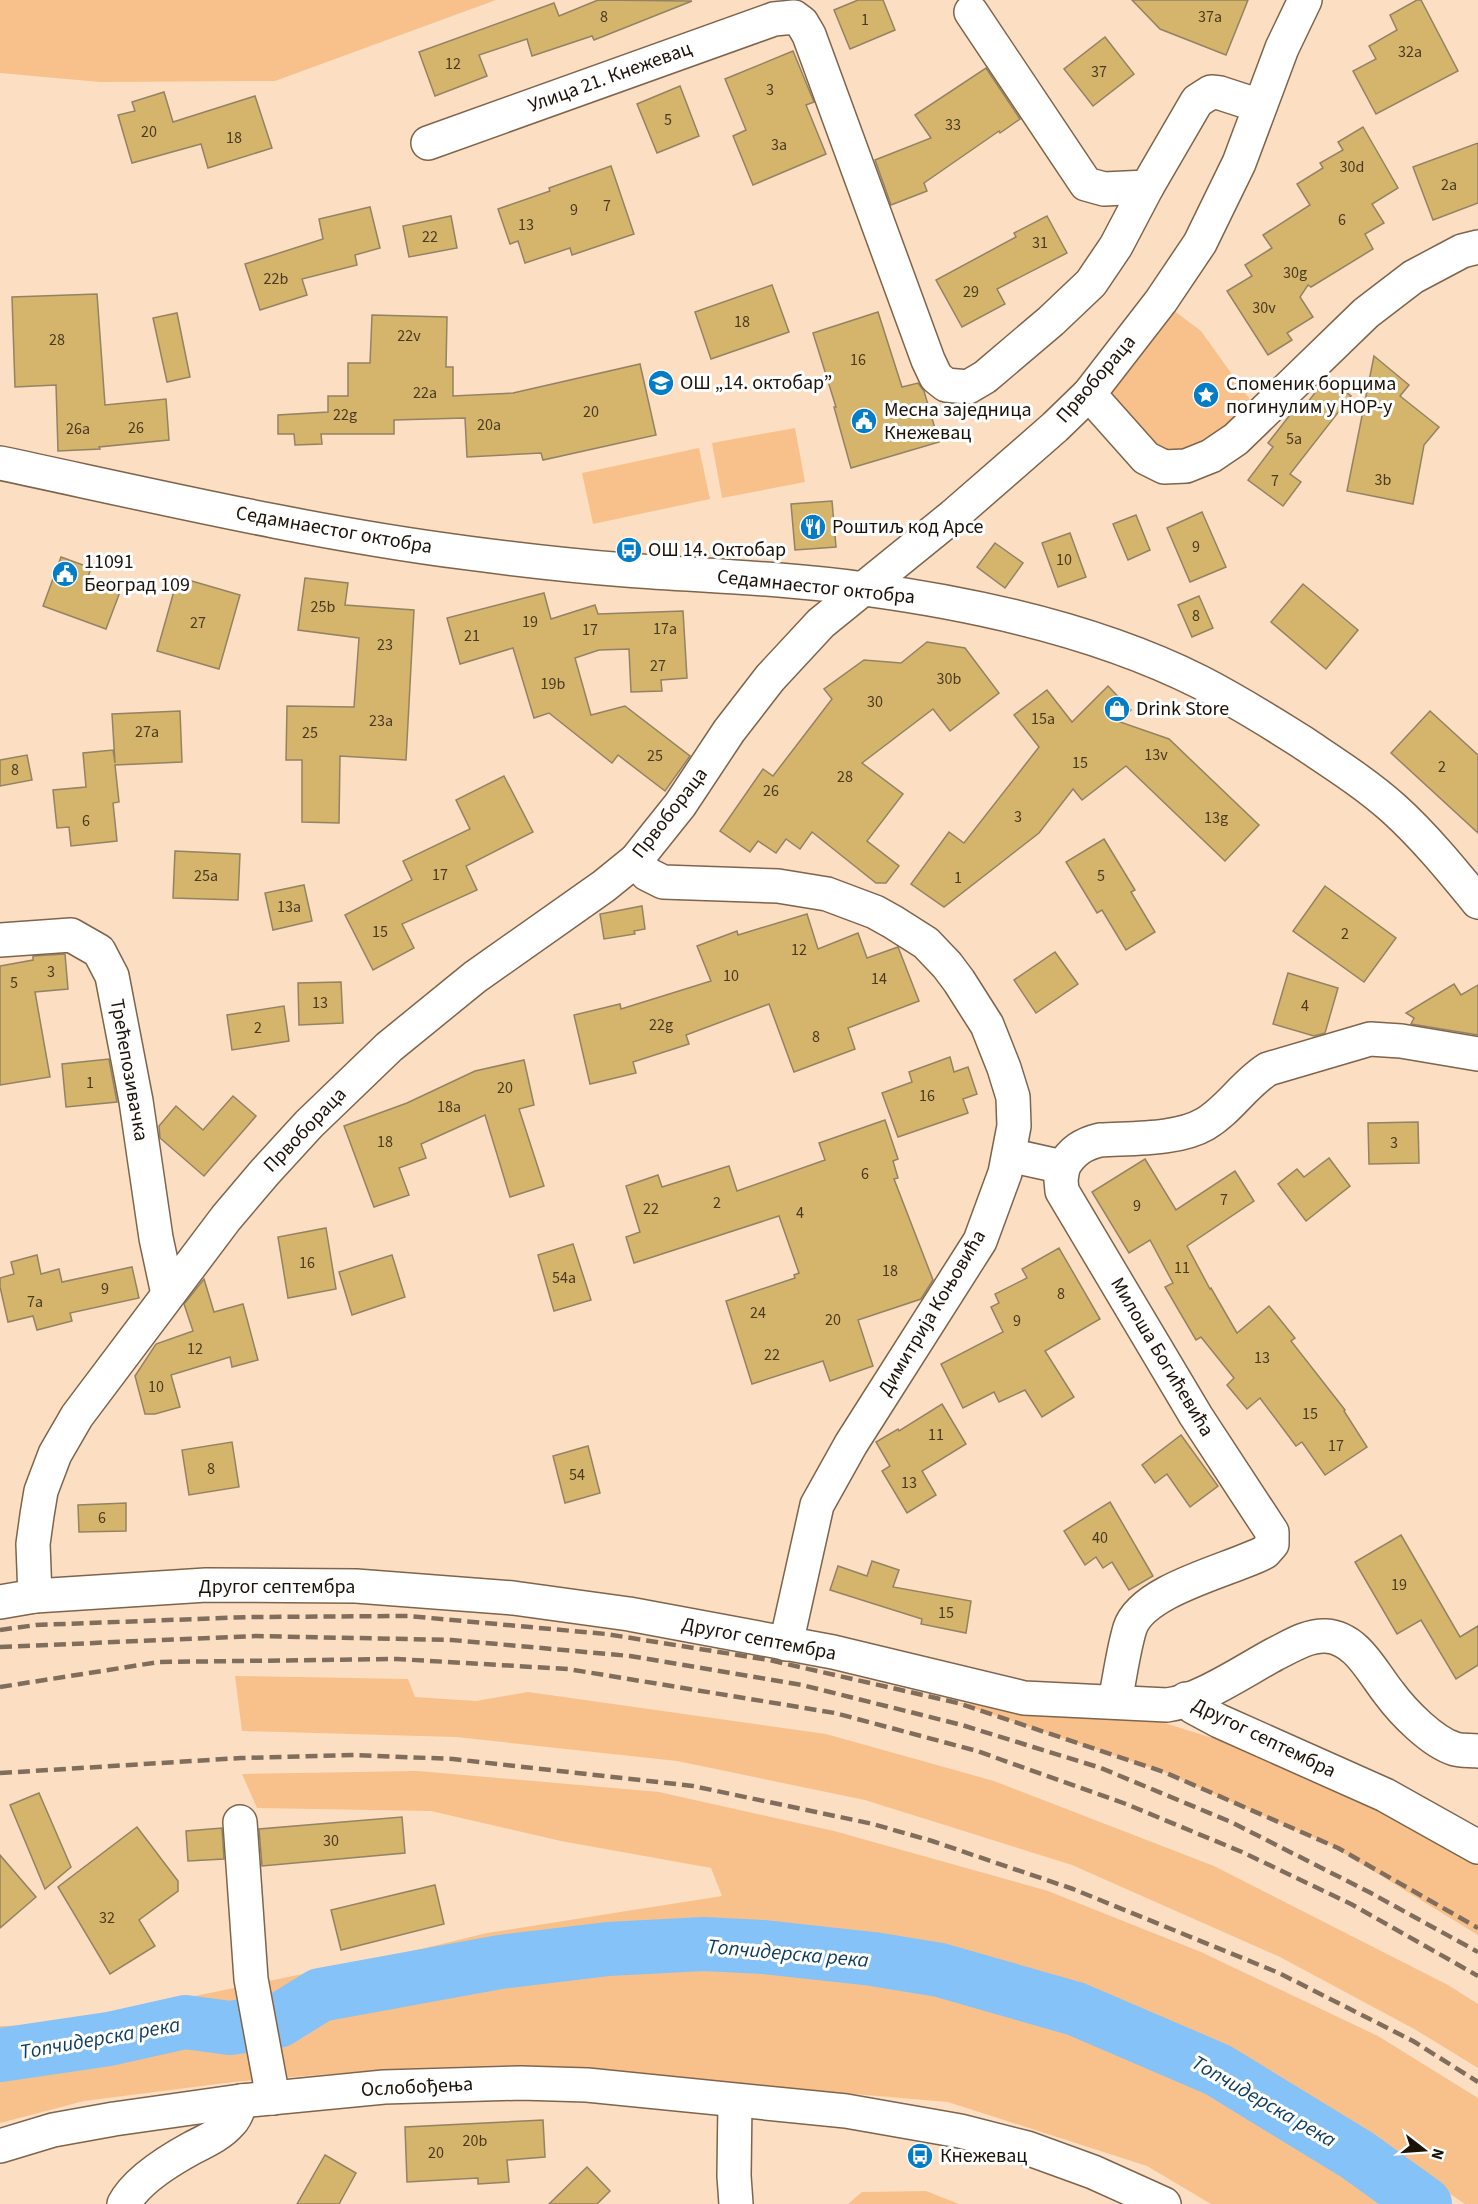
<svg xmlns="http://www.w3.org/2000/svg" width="1478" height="2204" viewBox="0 0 1478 2204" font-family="'Source Sans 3',sans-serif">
<rect width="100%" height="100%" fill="#fcdec2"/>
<!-- green -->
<g fill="#f8c18b">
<polygon points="0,0 496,0 275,81 100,82 0,73"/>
<polygon points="1161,301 1201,331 1261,415 1174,467 1089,394"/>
<polygon points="795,428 805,482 722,498 712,443"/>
<polygon points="699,448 710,499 593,524 582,473"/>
<polygon points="235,1676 408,1679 415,1697 476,1701 528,1692 826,1734 994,1781 1214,1866 1448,1985 1478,2004 1478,2068 1416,2030 1280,1957 1072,1865 865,1800 677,1761 456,1737 242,1731"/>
<polygon points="958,1703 1079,1711 1155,1720 1241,1747 1446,1839 1478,1859 1478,1935 1329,1844 1164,1772"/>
<polygon points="418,1771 659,1792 834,1831 1048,1891 1201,1952 1378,2036 1478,2098 1478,2204 1465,2204 1305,2096 1232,2059 1028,1975 815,1931 577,1939 416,1964 432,1981 634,1948 873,1959 1076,2009 1284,2109 1420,2204 1211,2204 1147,2166 948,2102 512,2065 390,2069 233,2082 84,2101 0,2123 0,2026 53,2025 405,1953 487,1933 722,1896 711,1868 561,1841 431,1811 257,1808 242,1774"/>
<polygon points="926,2191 959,2204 848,2204 862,2192"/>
</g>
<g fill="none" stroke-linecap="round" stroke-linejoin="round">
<!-- river -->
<polyline stroke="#84c2f7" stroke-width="54" points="0,2055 109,2039 185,2022 230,2028 278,2021 320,1995 500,1962 608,1949 704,1944 764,1947 873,1959 940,1970 1076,2009 1218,2070 1357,2155 1425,2204"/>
</g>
<!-- building -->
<g fill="#d5b46c" stroke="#938363" stroke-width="1.5">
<polygon points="598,0 692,1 594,40 592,36 532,56 527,39 479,55 487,76 435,96 419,52 554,3 559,16"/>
<polygon points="858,0 883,0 895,30 850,49 834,10"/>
<polygon points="1132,0 1248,0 1226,55 1160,29"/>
<polygon points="1417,0 1421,0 1458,71 1376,114 1353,71 1376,59 1369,46 1397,30 1390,15"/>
<polygon points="1105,37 1134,74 1093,106 1064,69"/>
<polygon points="793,51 814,102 806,105 826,154 753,185 733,136 746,130 725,79"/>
<polygon points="986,68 1020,119 1000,133 999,131 924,183 927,191 891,205 875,160 931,138 915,115"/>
<polygon points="680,86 699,136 657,153 637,104"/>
<polygon points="164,92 173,122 255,96 272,148 208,168 201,144 132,163 118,115 135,111 132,102"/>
<polygon points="1363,127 1398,188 1372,204 1384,223 1365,234 1373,249 1311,287 1308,285 1300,297 1313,317 1287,333 1292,340 1268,355 1227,291 1252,276 1245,265 1272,248 1263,235 1310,205 1297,184 1323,168 1320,163 1343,150 1338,142"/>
<polygon points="1478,143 1478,203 1433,220 1413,167"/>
<polygon points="611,166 634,234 572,255 570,248 525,263 518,241 510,244 498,209 550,191 549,188"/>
<polygon points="370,207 380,248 355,255 357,265 302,279 307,295 260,310 245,264 323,239 319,219"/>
<polygon points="451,216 457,248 409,257 403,226"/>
<polygon points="1047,216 1067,253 997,289 1005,304 962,327 936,280 1016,237 1014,233"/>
<polygon points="772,285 789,332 711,359 695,312"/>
<polygon points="97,294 105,405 166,399 169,440 99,447 100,449 58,451 56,385 15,387 12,297"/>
<polygon points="878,312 902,387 918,383 924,391 939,442 851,468 834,407 836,407 813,333"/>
<polygon points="177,313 190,377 167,382 153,318"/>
<polygon points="372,315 447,317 446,367 453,367 453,396 513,393 640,364 656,435 543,460 541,453 467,457 465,418 394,420 394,434 321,434 322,444 295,445 294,434 278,434 278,415 328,412 328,396 348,396 348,363 370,363"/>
<polygon points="1374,356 1409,385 1400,396 1439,427 1424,445 1413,504 1347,491"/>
<polygon points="1327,377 1351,396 1290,474 1301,482 1283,506 1248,480 1273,447 1268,443 1293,411 1298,415"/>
<polygon points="832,501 836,547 795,550 791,504"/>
<polygon points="1202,512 1226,567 1190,582 1167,528"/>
<polygon points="1136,515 1150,550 1128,560 1113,524"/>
<polygon points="1070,533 1086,577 1058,587 1042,543"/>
<polygon points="995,543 1023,563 1005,588 977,567"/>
<polygon points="61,557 91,568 87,580 120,592 106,629 43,606"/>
<polygon points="178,577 240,595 219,669 157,651"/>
<polygon points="305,578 348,583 345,605 414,610 406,760 340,756 339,823 302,822 302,760 286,760 287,706 354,707 359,638 298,630"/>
<polygon points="1303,584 1358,630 1326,669 1271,622"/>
<polygon points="544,593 551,619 595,605 598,614 683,611 687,678 661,680 662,691 631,692 629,649 599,650 575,658 591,715 625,706 690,756 665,791 618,755 612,763 549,713 534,718 513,648 460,664 447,618"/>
<polygon points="1199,596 1213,628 1192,637 1178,605"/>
<polygon points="927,642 965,648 999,693 950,731 933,709 862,763 903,794 867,841 899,866 886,883 876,883 812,832 800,849 786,839 776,853 758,841 750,852 720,831 763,769 773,776 832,699 824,689 864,660 901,663"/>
<polygon points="1108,686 1131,710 1120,722 1169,739 1259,825 1225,861 1126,766 1082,800 1073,789 1039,833 944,907 911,884 949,832 964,843 1039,747 1014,715 1047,690 1072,722"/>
<polygon points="180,711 182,762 115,765 119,802 113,803 117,841 71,846 69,827 57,828 53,790 86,787 83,753 113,750 115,763 112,714"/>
<polygon points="1430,711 1478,755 1478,833 1391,753"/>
<polygon points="27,755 32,780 0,786 0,760"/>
<polygon points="504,776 533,832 466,866 477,890 402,924 414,948 373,970 345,915 412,880 403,861 470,829 456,800"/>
<polygon points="1104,839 1135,890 1131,892 1155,932 1126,950 1102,910 1097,913 1066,862"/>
<polygon points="175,851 240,854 238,900 173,898"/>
<polygon points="304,885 312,921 273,930 265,893"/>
<polygon points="1325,886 1396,938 1364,982 1293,931"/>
<polygon points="642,906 645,929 634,931 635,934 604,939 600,914"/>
<polygon points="807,914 818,949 858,933 867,958 898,947 919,1001 848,1028 855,1049 794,1072 769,1004 686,1035 689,1044 633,1062 636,1073 590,1084 574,1015 620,1004 621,1009 711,981 697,946 737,931 738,935"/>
<polygon points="1055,952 1078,984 1036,1013 1014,980"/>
<polygon points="65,954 68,989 35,992 50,1077 0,1085 0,966 33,960 33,956"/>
<polygon points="1288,973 1338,988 1325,1033 1314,1036 1273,1024"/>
<polygon points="341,982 343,1023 299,1025 298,983"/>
<polygon points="1454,984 1461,995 1478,985 1478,1035 1411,1024 1414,1018 1406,1013"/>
<polygon points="284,1006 289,1041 232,1050 227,1015"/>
<polygon points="950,1057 954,1072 968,1067 977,1094 963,1099 968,1113 898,1137 882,1093 912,1082 909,1072"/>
<polygon points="109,1059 117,1102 66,1107 62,1064"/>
<polygon points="524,1060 534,1105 519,1109 544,1186 510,1197 485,1115 421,1144 426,1158 399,1168 409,1195 374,1207 344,1126 407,1103 475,1071"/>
<polygon points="233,1096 256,1116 204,1176 160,1138 159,1126 176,1106 203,1130"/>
<polygon points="885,1120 898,1159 893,1161 898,1178 894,1179 933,1280 921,1299 858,1320 873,1366 830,1381 823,1361 752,1384 726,1301 795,1278 794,1275 799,1273 779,1216 634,1263 626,1237 640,1232 626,1186 658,1175 662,1187 729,1166 737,1191 825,1160 819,1143"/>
<polygon points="1418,1122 1419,1163 1369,1164 1368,1123"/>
<polygon points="1329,1158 1350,1186 1306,1221 1278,1184 1297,1169 1304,1177"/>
<polygon points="1145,1159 1176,1210 1235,1171 1254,1201 1187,1246 1210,1289 1211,1288 1237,1333 1269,1306 1295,1338 1291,1341 1345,1410 1344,1411 1367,1447 1325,1475 1302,1442 1296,1446 1260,1398 1247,1409 1227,1385 1234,1378 1201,1337 1196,1340 1165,1287 1173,1283 1150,1240 1129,1253 1092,1192"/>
<polygon points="326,1228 336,1289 288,1298 278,1237"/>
<polygon points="573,1244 591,1300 554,1311 538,1255"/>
<polygon points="1059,1248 1100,1319 1045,1351 1074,1397 1042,1417 1025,1390 999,1402 994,1392 963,1408 941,1364 1003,1332 991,1307 999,1303 995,1294 1027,1278 1022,1269"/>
<polygon points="37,1255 41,1274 59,1269 62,1282 132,1267 139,1298 70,1313 72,1321 37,1330 33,1316 8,1322 0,1287 0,1278 14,1274 11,1262"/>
<polygon points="392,1255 405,1297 352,1315 339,1272"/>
<polygon points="204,1279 214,1312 243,1304 258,1360 232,1367 230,1357 171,1375 180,1407 155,1414 145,1414 135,1376 156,1344 193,1331 184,1304"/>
<polygon points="942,1404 966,1444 922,1471 936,1495 907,1513 882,1471 890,1466 876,1442 898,1429 899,1431"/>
<polygon points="1181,1435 1218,1486 1190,1507 1167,1474 1155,1483 1142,1465"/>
<polygon points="232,1442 239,1487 189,1495 182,1450"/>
<polygon points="588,1446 600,1493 565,1503 553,1456"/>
<polygon points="1110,1502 1153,1576 1129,1590 1112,1562 1103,1568 1096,1557 1085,1565 1064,1531"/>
<polygon points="126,1503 126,1531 79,1532 78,1505"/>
<polygon points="1401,1535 1460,1637 1478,1626 1478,1665 1456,1679 1421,1620 1397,1634 1355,1562"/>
<polygon points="872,1561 899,1570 893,1587 971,1601 966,1633 921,1624 922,1619 830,1590 838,1566 867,1576"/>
<polygon points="39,1793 71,1867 45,1889 10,1805"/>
<polygon points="402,1817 405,1853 262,1866 259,1829"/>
<polygon points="137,1827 178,1881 178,1891 139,1920 155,1946 110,1974 58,1887"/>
<polygon points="222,1828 224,1859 188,1861 186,1831"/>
<polygon points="0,1855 36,1897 0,1928"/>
<polygon points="435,1885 444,1924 341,1950 331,1910"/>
<polygon points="543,2120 545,2157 507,2160 509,2182 478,2184 478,2178 407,2182 405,2127"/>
<polygon points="325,2155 356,2173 339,2204 297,2204"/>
<polygon points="587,2167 610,2191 597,2204 549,2204"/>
</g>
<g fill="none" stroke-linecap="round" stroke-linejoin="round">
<!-- minor casing -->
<g stroke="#7e644b" stroke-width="36">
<g id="minor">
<polyline points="971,12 1086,184 1104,189 1147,187 1197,101 1211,92 1220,93 1260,106"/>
<polyline points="428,143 774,19 794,17 802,23 809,35 928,360 936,377 946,385 968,387 985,377 1051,321 1091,283 1116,246 1147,187"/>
<polyline points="1089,394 1146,458 1164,467 1186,466 1211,456 1236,439 1366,313 1413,277 1462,251 1478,247"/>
<path d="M0,463C155,496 311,533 468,553C521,560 574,566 626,570C705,576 785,578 864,589C976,604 1098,631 1200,682C1235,700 1269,721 1302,742C1333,763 1365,783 1393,808C1424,836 1451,869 1478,902"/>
<polyline points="636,860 647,874 663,882 778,886 827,894 875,912 893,922 926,943 947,965 959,981 987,1025 1004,1068 1013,1097 1014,1126 1005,1173 980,1241 851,1444 817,1505 786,1644"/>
<polyline points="0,940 71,935 99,951 112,976 136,1101 156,1238 168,1294"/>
<path d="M1009,1155L1063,1167L1061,1180L1062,1191L1196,1416L1272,1532V1544L1265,1552C1231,1570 1143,1589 1130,1628C1123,1651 1120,1677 1115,1701"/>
<path d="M1063,1167C1072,1151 1083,1144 1100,1140C1132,1138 1178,1140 1205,1124C1229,1110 1244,1084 1268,1069L1370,1039L1401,1041L1478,1054"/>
<polyline points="35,1596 33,1544 37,1515 41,1491 55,1454 77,1416 226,1218 265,1172 309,1124 389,1047 475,977 604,886 636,860 680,805 729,731 770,678 821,623 953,516 1055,427 1089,394 1161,301 1200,243 1239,163 1282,48 1305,0"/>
<path d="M0,1602L35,1596L206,1585L356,1586L513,1598L629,1614L833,1652L1024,1698L1167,1705C1200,1701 1245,1670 1275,1654C1291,1646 1308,1635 1326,1636C1357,1638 1372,1672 1389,1693C1403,1712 1432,1742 1455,1749C1462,1751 1471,1750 1478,1751"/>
<polyline points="1186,1699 1193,1707 1219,1721 1385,1795 1478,1847"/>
<polyline points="240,1822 251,1979 273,2098"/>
<polyline points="735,2101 734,2176 736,2204"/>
<path d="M124,2204C136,2181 170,2160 192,2148C206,2141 221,2134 231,2122C237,2116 238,2109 241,2101"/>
</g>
</g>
<!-- major casing -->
<g stroke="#7e644b" stroke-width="36">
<polyline id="major" points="0,2146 53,2130 114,2119 241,2101 384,2087 521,2083 587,2085 846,2111 960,2131 1027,2148 1093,2172 1164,2204"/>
</g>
<!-- minor -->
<use href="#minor" stroke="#fff" stroke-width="33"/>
<!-- major -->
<use href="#major" stroke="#fff" stroke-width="33"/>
<!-- rail -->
<g stroke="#806d5b" stroke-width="4.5" stroke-dasharray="12 6" stroke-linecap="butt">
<polyline points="0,1630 36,1625 250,1617 408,1616 606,1634 769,1660 958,1703 1164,1772 1338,1848 1478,1928"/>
<polyline points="0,1647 256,1636 452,1640 630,1656 802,1685 962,1725 1101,1768 1231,1822 1369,1892 1478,1952"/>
<polyline points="0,1687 159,1662 397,1659 568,1669 835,1713 977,1751 1126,1804 1242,1852 1351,1904 1478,1976"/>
<polyline points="0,1773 241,1758 355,1755 453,1759 693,1786 873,1824 932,1841 1073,1889 1279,1973 1413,2041 1478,2082"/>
</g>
</g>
<!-- icons -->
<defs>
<g id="school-disc" transform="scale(1.35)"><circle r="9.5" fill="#047dc6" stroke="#fff"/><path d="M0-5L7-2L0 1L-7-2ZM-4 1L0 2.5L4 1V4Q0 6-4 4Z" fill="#fff"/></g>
<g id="sight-disc" transform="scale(1.35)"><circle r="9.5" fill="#047dc6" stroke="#fff"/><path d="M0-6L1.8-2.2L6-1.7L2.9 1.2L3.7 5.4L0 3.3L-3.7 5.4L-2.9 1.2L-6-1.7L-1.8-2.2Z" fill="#fff"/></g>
<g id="civic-disc" transform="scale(1.35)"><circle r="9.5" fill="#047dc6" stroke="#fff"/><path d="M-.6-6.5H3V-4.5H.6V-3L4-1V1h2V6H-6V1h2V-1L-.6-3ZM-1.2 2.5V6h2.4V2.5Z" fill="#fff"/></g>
<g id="restaurant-disc" transform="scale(1.35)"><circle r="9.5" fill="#047dc6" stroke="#fff"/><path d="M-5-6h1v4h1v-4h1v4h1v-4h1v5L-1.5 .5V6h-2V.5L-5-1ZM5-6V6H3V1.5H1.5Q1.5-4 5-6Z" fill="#fff"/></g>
<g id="bus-disc" transform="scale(1.35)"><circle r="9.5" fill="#047dc6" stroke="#fff"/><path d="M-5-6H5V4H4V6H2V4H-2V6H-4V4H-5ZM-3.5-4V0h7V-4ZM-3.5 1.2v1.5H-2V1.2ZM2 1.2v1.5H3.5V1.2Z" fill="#fff"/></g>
<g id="shop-disc" transform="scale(1.35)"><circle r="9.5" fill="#047dc6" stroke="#fff"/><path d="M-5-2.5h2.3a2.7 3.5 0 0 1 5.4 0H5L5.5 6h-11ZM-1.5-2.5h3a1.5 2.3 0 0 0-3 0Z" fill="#fff"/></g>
</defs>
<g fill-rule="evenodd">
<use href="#school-disc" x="661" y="383"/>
<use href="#sight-disc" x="1206" y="395"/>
<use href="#civic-disc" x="864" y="421"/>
<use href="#restaurant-disc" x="813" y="527"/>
<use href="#bus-disc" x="629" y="550"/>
<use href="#civic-disc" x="65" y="574"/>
<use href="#shop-disc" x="1117" y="709"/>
<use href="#bus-disc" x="920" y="2156"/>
</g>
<g text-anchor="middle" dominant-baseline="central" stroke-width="6" stroke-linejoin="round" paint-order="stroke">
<!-- number labels -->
<g font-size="16" fill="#4a3a21">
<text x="604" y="17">8</text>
<text x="1210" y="17">37a</text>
<text x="865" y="20">1</text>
<text x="1410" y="52">32a</text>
<text x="453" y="64">12</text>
<text x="1099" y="72">37</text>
<text x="770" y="90">3</text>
<text x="668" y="120">5</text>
<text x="953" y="125">33</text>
<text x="149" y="132">20</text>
<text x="234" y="138">18</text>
<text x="779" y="145">3a</text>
<text x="1352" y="167">30d</text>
<text x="1449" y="185">2a</text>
<text x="607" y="206">7</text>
<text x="574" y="210">9</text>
<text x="1342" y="220">6</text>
<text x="526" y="225">13</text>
<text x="430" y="237">22</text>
<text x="1040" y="243">31</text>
<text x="1295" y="273">30g</text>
<text x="276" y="279">22b</text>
<text x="971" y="292">29</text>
<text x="1264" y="308">30v</text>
<text x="742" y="322">18</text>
<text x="409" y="336">22v</text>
<text x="57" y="340">28</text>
<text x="858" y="360">16</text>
<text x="425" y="393">22a</text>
<text x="591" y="412">20</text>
<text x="345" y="415">22g</text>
<text x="489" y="425">20a</text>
<text x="136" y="428">26</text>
<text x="78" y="429">26a</text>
<text x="1294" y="439">5a</text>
<text x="1383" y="480">3b</text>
<text x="1275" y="481">7</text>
<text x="1196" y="547">9</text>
<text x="1064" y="560">10</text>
<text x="323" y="607">25b</text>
<text x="1196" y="616">8</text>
<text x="530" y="622">19</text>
<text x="198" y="623">27</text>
<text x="665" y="629">17a</text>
<text x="590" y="630">17</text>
<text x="472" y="636">21</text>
<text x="385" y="645">23</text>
<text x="658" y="666">27</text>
<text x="949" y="679">30b</text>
<text x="553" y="684">19b</text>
<text x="875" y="702">30</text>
<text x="1043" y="719">15a</text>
<text x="381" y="721">23a</text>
<text x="147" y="732">27a</text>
<text x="310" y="733">25</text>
<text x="1156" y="755">13v</text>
<text x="655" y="756">25</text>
<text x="1080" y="763">15</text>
<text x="1442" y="767">2</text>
<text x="15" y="770">8</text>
<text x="845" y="777">28</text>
<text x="771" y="791">26</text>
<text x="1018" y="817">3</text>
<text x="1216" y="818">13g</text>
<text x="86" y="821">6</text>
<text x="440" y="875">17</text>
<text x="206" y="876">25a</text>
<text x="1101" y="876">5</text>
<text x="958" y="878">1</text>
<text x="289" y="907">13a</text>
<text x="380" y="932">15</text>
<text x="1345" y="934">2</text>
<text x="799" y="950">12</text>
<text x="51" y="972">3</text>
<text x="731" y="976">10</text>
<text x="879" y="979">14</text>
<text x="14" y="983">5</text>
<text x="320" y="1003">13</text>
<text x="1305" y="1006">4</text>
<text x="661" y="1025">22g</text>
<text x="258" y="1028">2</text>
<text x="816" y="1037">8</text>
<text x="90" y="1083">1</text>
<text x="505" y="1088">20</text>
<text x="927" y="1096">16</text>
<text x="449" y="1107">18a</text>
<text x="385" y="1142">18</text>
<text x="1394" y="1143">3</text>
<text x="865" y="1174">6</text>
<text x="1224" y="1200">7</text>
<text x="717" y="1203">2</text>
<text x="1137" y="1206">9</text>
<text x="651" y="1209">22</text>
<text x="800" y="1213">4</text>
<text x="307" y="1263">16</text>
<text x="1182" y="1268">11</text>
<text x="890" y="1271">18</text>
<text x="564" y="1278">54a</text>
<text x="105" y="1289">9</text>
<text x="1061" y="1294">8</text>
<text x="35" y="1302">7a</text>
<text x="758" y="1313">24</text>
<text x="833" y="1320">20</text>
<text x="1017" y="1321">9</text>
<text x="195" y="1349">12</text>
<text x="772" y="1355">22</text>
<text x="1262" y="1358">13</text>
<text x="156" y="1387">10</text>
<text x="1310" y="1414">15</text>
<text x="936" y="1435">11</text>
<text x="1336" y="1446">17</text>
<text x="211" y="1469">8</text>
<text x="577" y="1475">54</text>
<text x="909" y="1483">13</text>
<text x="102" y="1518">6</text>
<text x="1100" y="1538">40</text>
<text x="1399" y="1585">19</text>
<text x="946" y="1613">15</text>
<text x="331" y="1841">30</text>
<text x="107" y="1918">32</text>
<text x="475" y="2141">20b</text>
<text x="436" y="2153">20</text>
</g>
<!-- street labels -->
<g font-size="20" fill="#1c1208" stroke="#fff">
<text transform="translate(610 77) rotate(-20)">Улица 21. Кнежевац</text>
<text transform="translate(1096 379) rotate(-49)">Првобораца</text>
<text transform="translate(334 530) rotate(10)">Седамнаестог октобра</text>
<text transform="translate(816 587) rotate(6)">Седамнаестог октобра</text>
<text transform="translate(670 813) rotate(-52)">Првобораца</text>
<text transform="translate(129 1070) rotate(80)">Трећепозивачка</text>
<text transform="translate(305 1130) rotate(-46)">Првобораца</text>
<text transform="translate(932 1313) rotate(-59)">Димитрија Коњовића</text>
<text transform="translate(1162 1357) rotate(59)">Милоша Богићевића</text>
<text x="277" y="1587">Другог септембра</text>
<text transform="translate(759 1639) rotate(11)">Другог септембра</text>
<text transform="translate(1264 1738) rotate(26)">Другог септембра</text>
<text transform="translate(417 2087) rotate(-3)">Ослобођења</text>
</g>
<!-- poi labels -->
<g font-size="20" fill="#1c1208" stroke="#fff" text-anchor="start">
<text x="680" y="383">ОШ „14. октобар”</text>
<text x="1226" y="384">Споменик борцима<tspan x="1226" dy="23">погинулим у НОР-у</tspan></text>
<text x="884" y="410">Месна заједница<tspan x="884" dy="23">Кнежевац</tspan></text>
<text x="832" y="527">Роштиљ код Арсе</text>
<text x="648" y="550">ОШ 14. Октобар</text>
<text x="84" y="562">11091<tspan x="84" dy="23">Београд 109</tspan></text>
<text x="1136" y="709">Drink Store</text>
<text x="940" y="2156">Кнежевац</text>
</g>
<!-- water labels -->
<g font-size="21" font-style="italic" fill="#0d3c5e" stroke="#fff">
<text transform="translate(788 1953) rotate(5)">Топчидерска река</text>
<text transform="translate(100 2038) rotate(-10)">Топчидерска река</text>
<text transform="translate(1264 2101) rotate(30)">Топчидерска река</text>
</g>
</g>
<!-- north arrow -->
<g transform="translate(1424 2150) rotate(107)" stroke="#ffffff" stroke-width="4.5" paint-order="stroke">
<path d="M0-4.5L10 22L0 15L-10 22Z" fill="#1c1208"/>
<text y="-9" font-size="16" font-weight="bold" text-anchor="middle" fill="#1c1208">N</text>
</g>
</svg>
